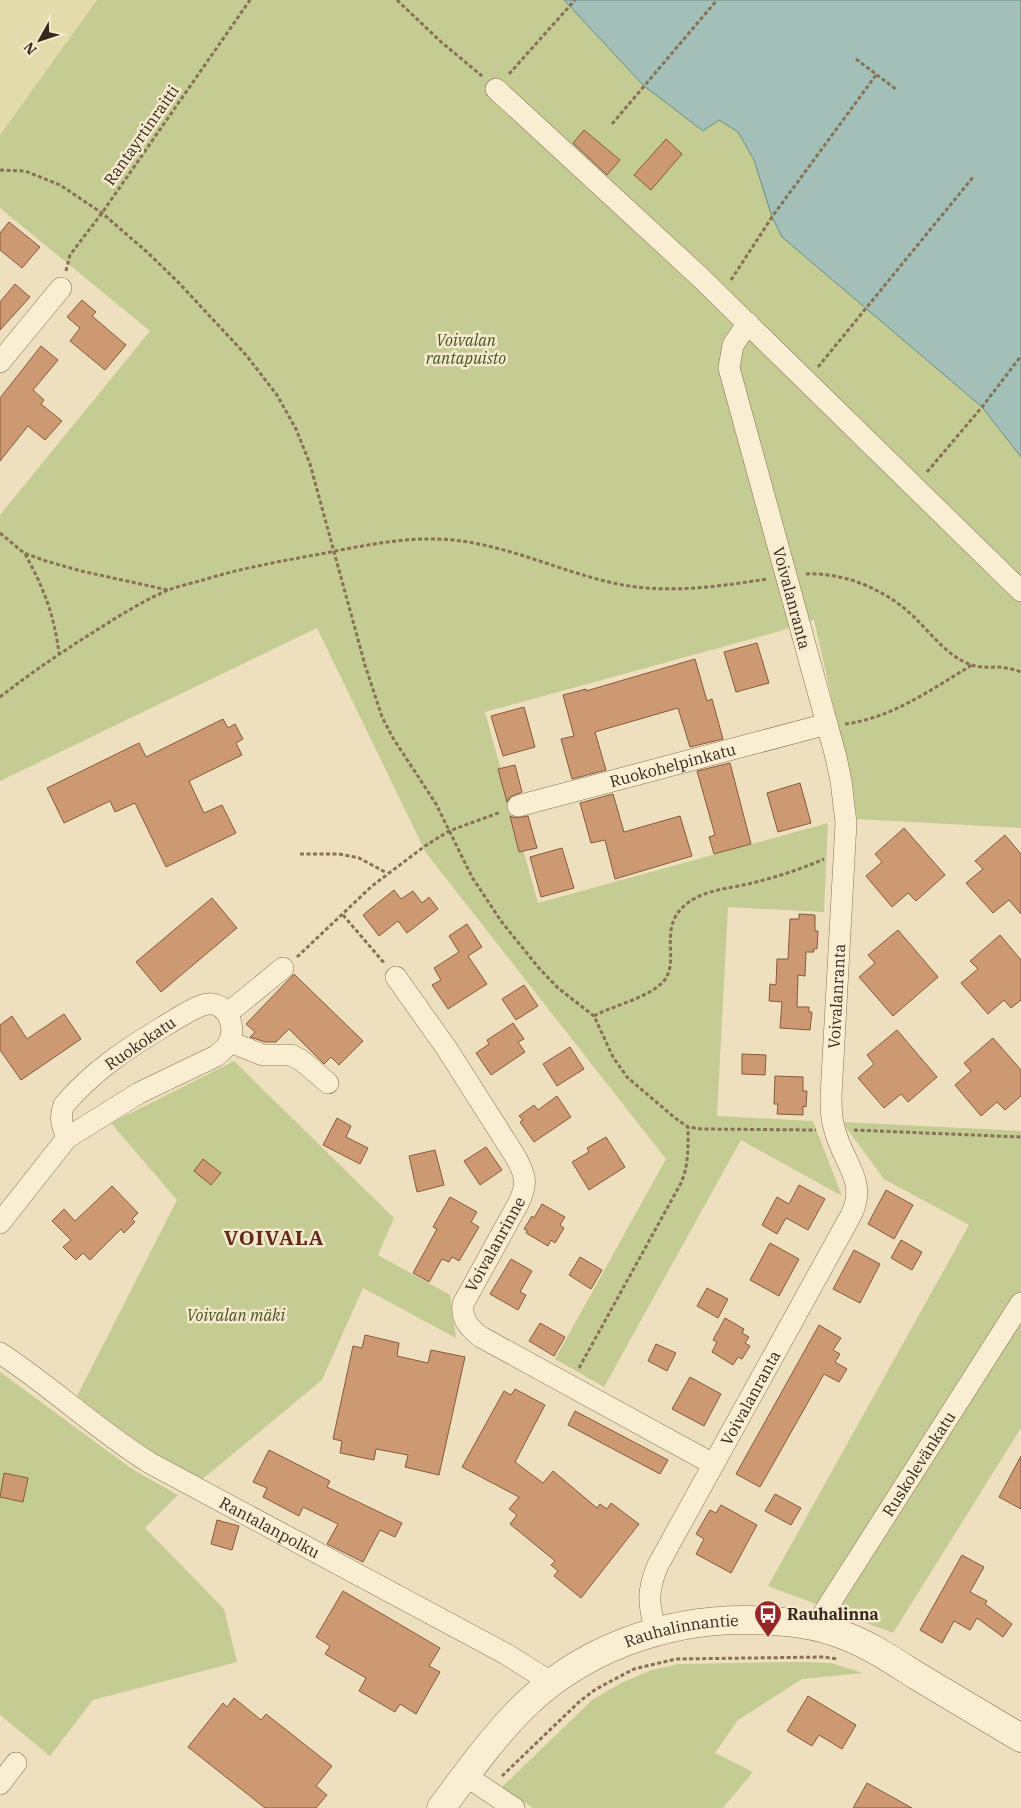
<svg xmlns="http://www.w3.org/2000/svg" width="1021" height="1808" viewBox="0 0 1021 1808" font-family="'IBM Plex Serif',serif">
<rect width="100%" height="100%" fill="#eee0be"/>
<!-- farmland -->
<polygon fill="#e4dbac" points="0,0 97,0 0,135"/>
<!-- green -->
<g fill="#c5cc93">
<polygon points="97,0 564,0 643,85 719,120 738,132 754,160 772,217 782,237 982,407 1021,457 1021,828 857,819 852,788 814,620 777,632 485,712 538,903 828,823 824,912 728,907 717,1116 813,1121 842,1196 741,1140 604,1387 555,1359 666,1159 426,853 317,628 0,781 0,515 150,331 0,208 0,135"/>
<polygon points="234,1061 394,1218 378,1255 450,1295 456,1338 363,1288 322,1380 199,1482 152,1455 113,1426 77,1396 177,1200 111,1123"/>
<polygon points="842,1122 1021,1131 1021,1428 893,1633 768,1586 969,1225 884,1179"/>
<polygon points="0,1372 132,1469 178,1495 145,1528 224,1609 237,1662 93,1700 50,1756 0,1715"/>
<polygon points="799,1662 831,1663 863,1673 802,1679 738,1720 715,1753 753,1772 723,1808 533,1808 502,1787 592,1700 623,1682 652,1670 679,1664"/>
</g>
<!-- water -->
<polygon fill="#a2c0b7" stroke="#698e85" points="564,0 1021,0 1021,457 982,407 782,237 772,217 754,160 738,132 719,120 703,131 643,85"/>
<!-- building -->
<g fill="#cd9973" stroke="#865a3c">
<polygon points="584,130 620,160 607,175 573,143"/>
<polygon points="666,139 682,154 651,190 634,175"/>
<polygon points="9,222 40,247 22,268 0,250 0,233"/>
<polygon points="15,284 30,297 0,330 0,302"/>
<polygon points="82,300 96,312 92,316 126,345 105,370 70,341 80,328 67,317"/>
<polygon points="41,346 58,360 33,390 44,400 41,404 62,421 45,440 28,426 0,461 0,398"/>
<polygon points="757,643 769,683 736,692 724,652"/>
<polygon points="695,659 707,701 712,699 723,739 690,747 678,708 595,732 606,770 572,779 561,739 574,736 563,695 586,689 586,691"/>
<polygon points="524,707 535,747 503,756 491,716"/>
<polygon points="223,719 228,728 235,724 243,739 236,743 242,755 189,781 204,813 222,805 236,833 166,867 135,803 115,812 110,801 64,823 47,788 139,743 146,757"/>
<polygon points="730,763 751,844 714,854 709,837 715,835 697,771"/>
<polygon points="515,765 522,792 510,797 507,802 498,769"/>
<polygon points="800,783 811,823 778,832 767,793"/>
<polygon points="613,794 624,832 680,816 692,856 615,879 605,840 591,843 580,803"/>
<polygon points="510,816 515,818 528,816 537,848 519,852"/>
<polygon points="904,828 945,875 916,901 908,893 892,907 866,876 882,862 875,854"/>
<polygon points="1005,835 1021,854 1021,914 1009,900 993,913 966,883 983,869 975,861"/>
<polygon points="562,848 574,888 541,897 530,857"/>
<polygon points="394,890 401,899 413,891 422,903 429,897 438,909 407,933 398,921 379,936 363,915"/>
<polygon points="212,898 237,928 161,992 136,962"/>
<polygon points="799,914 815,915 815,931 818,931 817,949 813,949 814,952 806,952 805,976 798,975 797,1007 809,1007 809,1012 812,1012 810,1030 780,1028 782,1002 769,1001 770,984 776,985 777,959 788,959 790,919 799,919"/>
<polygon points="467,924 482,947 468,956 487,984 448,1009 432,985 441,980 434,968 459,952 449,936"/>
<polygon points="898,930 938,977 893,1016 859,977 875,963 868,955"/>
<polygon points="1000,935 1021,960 1021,1000 1011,1008 1004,1000 988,1014 961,983 978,969 970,961"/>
<polygon points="294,974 363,1041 339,1065 331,1057 324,1064 289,1029 276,1042 265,1042 250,1037 255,1032 246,1024"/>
<polygon points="524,985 538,1006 516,1020 502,999"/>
<polygon points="64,1014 81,1039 21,1080 0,1050 0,1025 12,1016 27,1039"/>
<polygon points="513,1023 524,1039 518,1042 525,1052 491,1075 476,1053 489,1044 487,1040"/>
<polygon points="897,1030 937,1077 908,1102 901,1094 884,1108 858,1078 874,1064 867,1055"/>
<polygon points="993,1038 1021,1070 1021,1096 1005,1110 997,1102 981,1116 955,1085 971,1071 964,1063"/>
<polygon points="570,1047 584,1069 557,1086 543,1064"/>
<polygon points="742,1054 766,1055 765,1075 742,1074"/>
<polygon points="775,1076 803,1077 803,1091 807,1091 806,1107 803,1106 803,1115 777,1114 778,1104 774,1104"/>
<polygon points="557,1096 571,1117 534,1142 520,1122 523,1120 519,1116 534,1105 538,1110"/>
<polygon points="337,1118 351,1126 346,1137 368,1148 360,1164 323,1145"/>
<polygon points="606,1137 625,1167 589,1190 572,1162 589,1152 587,1148"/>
<polygon points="486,1147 502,1170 480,1185 464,1161"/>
<polygon points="435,1150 444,1185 417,1192 409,1156"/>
<polygon points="203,1159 221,1173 211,1185 194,1171"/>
<polygon points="799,1185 825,1199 808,1230 786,1218 777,1234 762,1225 777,1197 789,1204"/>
<polygon points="112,1186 138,1213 132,1219 135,1222 124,1233 121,1229 90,1260 83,1253 76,1260 63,1247 71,1240 52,1221 64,1209 75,1221"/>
<polygon points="886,1190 913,1205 894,1239 868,1224"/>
<polygon points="450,1197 477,1212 471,1222 479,1227 459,1261 452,1257 449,1262 442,1259 429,1282 413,1273 437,1229 433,1227"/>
<polygon points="542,1204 565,1217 560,1225 564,1228 555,1243 551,1240 548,1246 526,1233 527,1230 524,1229 532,1216 534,1218"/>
<polygon points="901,1240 922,1252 912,1270 891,1258"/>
<polygon points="770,1243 799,1259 779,1296 750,1280"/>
<polygon points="854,1250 880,1264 860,1303 833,1289"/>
<polygon points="580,1257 602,1270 591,1289 569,1275"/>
<polygon points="511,1259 532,1271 520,1292 526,1295 518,1310 490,1294"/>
<polygon points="707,1288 728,1299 718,1318 697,1306"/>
<polygon points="725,1318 744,1329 742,1333 749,1337 745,1343 750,1346 742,1359 738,1357 733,1365 712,1352 717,1342 713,1340"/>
<polygon points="540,1323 565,1337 554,1356 529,1341"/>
<polygon points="819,1325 841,1338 833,1350 840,1354 835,1362 847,1369 839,1382 824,1374 760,1487 736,1474"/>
<polygon points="365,1335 399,1343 397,1356 428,1363 431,1350 465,1357 439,1475 405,1467 408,1455 376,1449 374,1460 340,1453 342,1441 333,1439 353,1346 362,1348"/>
<polygon points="656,1344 676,1353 667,1371 648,1361"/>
<polygon points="690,1377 721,1394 704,1426 672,1409"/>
<polygon points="515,1389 545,1405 515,1462 543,1483 553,1471 597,1508 600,1504 607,1509 611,1503 639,1524 581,1598 554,1576 558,1571 551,1565 555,1561 510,1524 517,1515 509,1509 519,1497 462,1467 504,1391 511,1395"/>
<polygon points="575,1411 668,1460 660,1474 568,1425"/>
<polygon points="269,1450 330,1481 327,1487 402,1523 395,1537 380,1530 363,1562 327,1544 338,1524 303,1507 299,1516 263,1497 267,1488 253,1482"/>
<polygon points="1021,1456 1021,1509 999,1497"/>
<polygon points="4,1473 28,1478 23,1502 0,1497"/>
<polygon points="775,1494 801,1508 791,1525 765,1511"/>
<polygon points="721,1505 757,1525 731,1573 696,1554 704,1539 696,1534 710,1510 716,1513"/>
<polygon points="217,1520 239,1526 232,1550 211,1544"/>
<polygon points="962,1555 984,1567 970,1592 987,1601 985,1604 1012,1624 1003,1637 977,1618 970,1630 954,1621 942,1643 920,1630"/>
<polygon points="343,1591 440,1648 429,1666 440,1672 416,1714 400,1704 395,1712 359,1691 366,1678 325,1654 330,1646 316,1637"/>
<polygon points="808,1696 856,1725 842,1749 819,1735 812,1746 787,1731"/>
<polygon points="234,1698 261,1720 266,1714 332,1766 316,1786 327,1795 316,1808 265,1808 188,1747 223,1703 227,1707"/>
<polygon points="867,1783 912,1808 853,1808"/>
</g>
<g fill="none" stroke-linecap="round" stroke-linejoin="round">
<!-- minor casing -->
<g stroke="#877157" stroke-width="22">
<g id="minor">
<polyline points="496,89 700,277 1021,591"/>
<polyline points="0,362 61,288"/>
<path id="s1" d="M518,806L827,724"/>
<path d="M396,977L447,1049L515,1156C526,1175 528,1184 518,1204L463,1304C461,1319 469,1328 481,1337L713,1464"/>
<polyline points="228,1013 283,968"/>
<polyline points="230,1042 263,1055 291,1055 301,1060 328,1083"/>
<path d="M0,1223L67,1138L139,1093L216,1056C221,1052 227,1047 229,1042C238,1024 224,998 203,1005C189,1010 176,1019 163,1027C126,1049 92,1072 64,1105C59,1117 62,1126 67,1138"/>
<path id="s2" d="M0,1353C52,1387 97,1430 150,1463L506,1654L552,1683"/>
<path id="s3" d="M816,1625L1021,1303"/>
<path id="s4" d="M656,1631C648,1605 647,1590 658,1565L851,1215C868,1182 843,1162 835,1131C831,1120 831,1108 831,1096L846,823L841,781L836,757L729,368L733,345L748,323"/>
<polyline points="466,1776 514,1808"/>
<polyline points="0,1784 16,1763"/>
</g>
</g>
<!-- tertiary casing -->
<g stroke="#877157" stroke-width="29">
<g id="tertiary">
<path id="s5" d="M441,1808C466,1775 490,1741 519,1711C579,1650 664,1619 748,1620C783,1621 816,1623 848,1637C873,1647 895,1662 917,1676C952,1697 986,1717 1021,1738"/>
</g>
</g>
<!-- path -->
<g stroke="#877157" stroke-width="3" stroke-dasharray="4 2.5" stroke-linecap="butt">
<polyline points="397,0 440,41 482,76"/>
<polyline points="856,59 897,90"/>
<polyline points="509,74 575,0"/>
<polyline points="612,124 717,0"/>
<polyline points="0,170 25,171 60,185 102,213 147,252 179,283 246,355 277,395 296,429 310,464 365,665 382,717 393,738 436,804 472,877 501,921 538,967 558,988 594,1016 613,1057 627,1077 675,1118 688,1127 701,1129 816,1130"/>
<polyline points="66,271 70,255 102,213 250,0"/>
<polyline points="731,280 772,217 876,75"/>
<polyline points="818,367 974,176"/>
<polyline points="927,472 982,407 1021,356"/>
<polyline points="0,533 24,553 46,561 81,571 168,590"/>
<path d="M25,554C44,588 54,615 59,653"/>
<path d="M806,574C847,572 891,592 919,622C934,637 950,658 972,665C980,668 990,667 999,667C1006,668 1014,669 1021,672"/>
<path d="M0,697C32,672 66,649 100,628C122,614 145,600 168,590C179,586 192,583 203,580C245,567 288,560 331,552C376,543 422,534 468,542C517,550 562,571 609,582C662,595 715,587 767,579"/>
<path d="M845,724C892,718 932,689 972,665"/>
<polyline points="300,854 339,854 359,858 387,873"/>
<polyline points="343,915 385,964"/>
<polyline points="297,957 372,886 425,846 449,831 501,812"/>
<path d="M594,1016C614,1005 645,999 662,983C682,963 657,930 684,906C703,889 729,889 752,883C777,877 801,869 824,859"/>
<polyline points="854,1130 1021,1137"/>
<path d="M579,1368L681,1183C689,1164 688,1147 688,1127"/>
<polyline points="502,1776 580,1701 596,1689 634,1669 676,1659 824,1657 837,1659"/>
</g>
<!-- minor -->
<use href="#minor" stroke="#f9eed2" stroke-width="21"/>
<!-- tertiary -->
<use href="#tertiary" stroke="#f9eed2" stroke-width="28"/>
</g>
<!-- icons -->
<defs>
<g id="bus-pin" transform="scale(1.4375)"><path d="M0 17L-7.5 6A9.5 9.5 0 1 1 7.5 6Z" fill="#972626" stroke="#f6eace"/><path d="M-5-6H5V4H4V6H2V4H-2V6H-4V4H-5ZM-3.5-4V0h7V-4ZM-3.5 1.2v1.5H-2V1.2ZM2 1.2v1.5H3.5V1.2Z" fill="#fff"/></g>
</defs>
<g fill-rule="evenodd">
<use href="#bus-pin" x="768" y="1614"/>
</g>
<g text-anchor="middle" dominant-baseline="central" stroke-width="5" stroke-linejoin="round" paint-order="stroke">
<!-- street labels -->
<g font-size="16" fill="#36291c" stroke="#f6eace">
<text transform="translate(141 135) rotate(-55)">Rantayrtinraitti</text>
<text transform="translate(792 598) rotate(75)">Voivalanranta</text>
<text stroke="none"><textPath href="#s1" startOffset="160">Ruokohelpinkatu</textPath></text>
<text stroke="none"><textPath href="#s4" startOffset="692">Voivalanranta</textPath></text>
<text transform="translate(140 1043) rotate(-34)">Ruokokatu</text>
<text transform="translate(495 1244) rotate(-61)">Voivalanrinne</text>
<text stroke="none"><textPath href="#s4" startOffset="259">Voivalanranta</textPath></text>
<text stroke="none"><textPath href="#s3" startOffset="191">Ruskolevänkatu</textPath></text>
<text stroke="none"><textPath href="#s2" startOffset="322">Rantalanpolku</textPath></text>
<text stroke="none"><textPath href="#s5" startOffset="310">Rauhalinnantie</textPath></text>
</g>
<!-- park labels -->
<g font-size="16" font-style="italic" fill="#465322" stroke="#f6eace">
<text x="466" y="340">Voivalan<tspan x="466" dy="18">rantapuisto</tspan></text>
<text x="236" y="1315">Voivalan mäki</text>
</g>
<!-- poi labels -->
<g font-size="16" font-weight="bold" fill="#36291c" stroke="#f6eace" text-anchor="start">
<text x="787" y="1614">Rauhalinna</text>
</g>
<!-- district labels -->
<g font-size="21" font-weight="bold" letter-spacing="1" fill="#632a1a" stroke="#f6eace">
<text x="274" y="1237">VOIVALA</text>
</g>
</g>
<!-- north arrow -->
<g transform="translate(40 40) rotate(230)" stroke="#f6eace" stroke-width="4" paint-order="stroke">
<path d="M0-4L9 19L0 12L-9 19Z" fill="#36291c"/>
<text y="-8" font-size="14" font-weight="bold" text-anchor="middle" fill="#36291c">N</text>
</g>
</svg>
